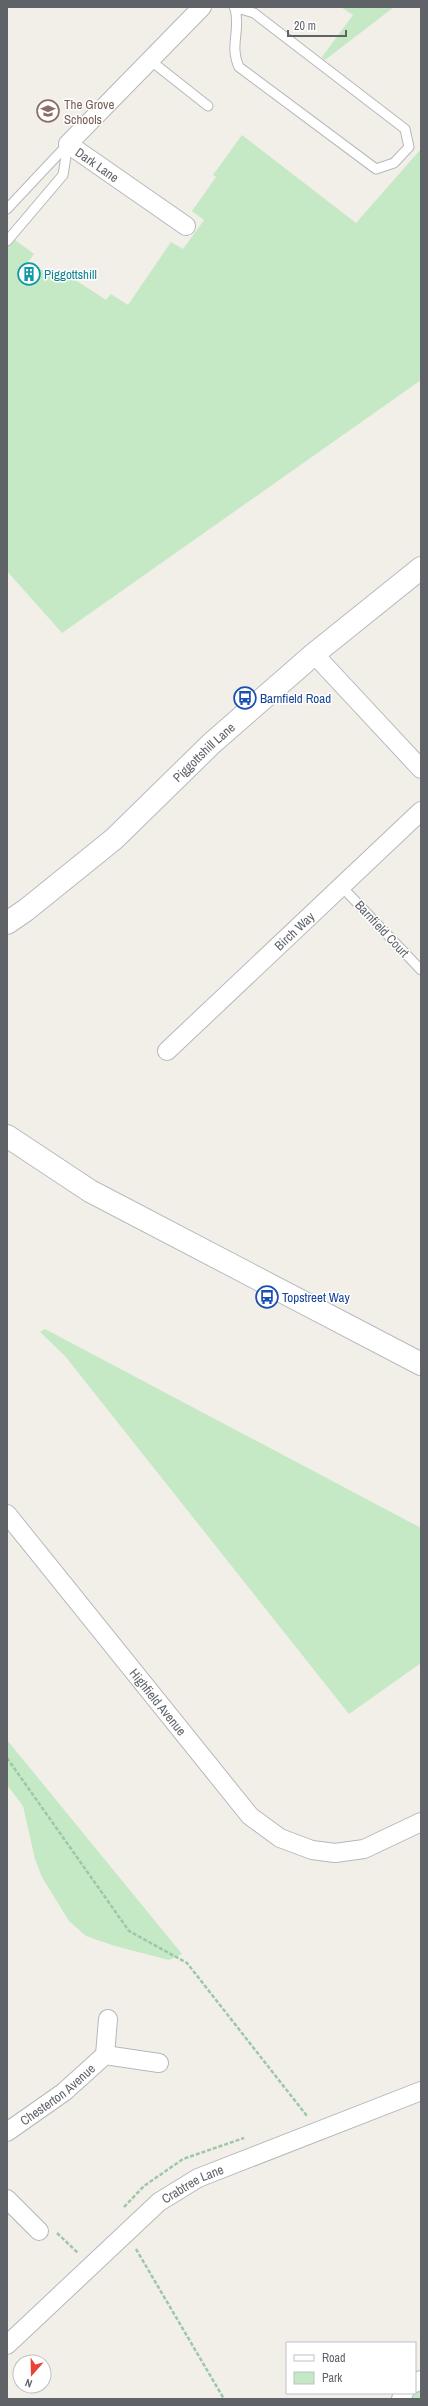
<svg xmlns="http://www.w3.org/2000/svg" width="428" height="2406" viewBox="0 0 428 2406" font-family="'Archivo Narrow',sans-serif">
<rect width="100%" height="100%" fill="#f1efe8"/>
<!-- green -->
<g fill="#c5e8c5">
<polygon points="341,7 394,7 325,60 322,57 353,15"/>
<polygon points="242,135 356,223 421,149 421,380 62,633 7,571 7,234 34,254 28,262 54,277 60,270 106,300 111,294 128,305 171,242 183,249 204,220 192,211 216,177 213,175"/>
<polygon points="45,1329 421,1528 421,1663 349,1714 65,1356 40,1332"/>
<polygon points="7,1740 182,1954 169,1960 115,1946 86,1936 69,1921 42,1877 35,1859 23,1806 7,1785"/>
<polygon points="421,2388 421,2399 410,2399"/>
</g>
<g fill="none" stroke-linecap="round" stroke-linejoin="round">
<!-- lane casing -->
<g stroke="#b5b8bc" stroke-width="11">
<g id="lane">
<path d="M234,7L254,13L405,129L409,147L394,163L376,169L239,67C229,45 241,31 235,8"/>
<polyline points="151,61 208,106"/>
<polyline points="7,209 68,144"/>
<polyline points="7,241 63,175 68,144"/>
<polyline points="342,887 421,970"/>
</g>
</g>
<!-- street casing -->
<g stroke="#b5b8bc" stroke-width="20">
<g id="street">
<polyline points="186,226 68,144 202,7"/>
<polyline points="314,654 421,769"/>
<path id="s1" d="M167,1051L421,811"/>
<path id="s2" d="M7,1514L250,1816L280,1838L312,1850L335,1853L364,1849L421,1822"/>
<polyline points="105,2055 108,2019"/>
<path id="s3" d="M7,2132L64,2092L105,2055L159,2063"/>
<polyline points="7,2199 39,2231"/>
<path id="s4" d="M7,2345L159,2202L198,2178L421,2091"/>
<polyline points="415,2383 421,2380"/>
<polyline points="401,2399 404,2393"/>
</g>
</g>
<!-- secondary casing -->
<g stroke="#b6babf" stroke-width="24">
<g id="secondary">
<path id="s5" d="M7,923L26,910L114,839L211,744L314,654L421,568"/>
<polyline points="7,1136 90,1191 421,1364"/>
</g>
</g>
<!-- path -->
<g stroke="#9cc7a9" stroke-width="2.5" stroke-dasharray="4 2" stroke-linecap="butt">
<polyline points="7,1758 129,1931 187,1963 307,2116"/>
<polyline points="124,2207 144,2186 183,2159 244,2138"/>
<polyline points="57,2233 78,2253"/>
<polyline points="136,2249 224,2399"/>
</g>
<!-- lane -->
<use href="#lane" stroke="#fff" stroke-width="9"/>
<!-- street -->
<use href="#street" stroke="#fff" stroke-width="18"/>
<!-- secondary -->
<use href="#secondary" stroke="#fff" stroke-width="22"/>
</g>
<!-- icons -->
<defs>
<g id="school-ring" transform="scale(1.15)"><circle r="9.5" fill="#fff" stroke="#8d6e63" stroke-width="1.5"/><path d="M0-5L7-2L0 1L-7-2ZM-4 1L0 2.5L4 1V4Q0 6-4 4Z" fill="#8d6e63"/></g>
<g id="building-ring" transform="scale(1.15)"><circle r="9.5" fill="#fff" stroke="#0f9aa8" stroke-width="1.5"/><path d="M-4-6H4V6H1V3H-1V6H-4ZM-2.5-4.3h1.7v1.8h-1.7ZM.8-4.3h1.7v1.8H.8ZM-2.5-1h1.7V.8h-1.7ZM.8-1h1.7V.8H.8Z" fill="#0f9aa8"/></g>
<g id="bus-ring" transform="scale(1.15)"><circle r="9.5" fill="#fff" stroke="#1a4fb4" stroke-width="1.5"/><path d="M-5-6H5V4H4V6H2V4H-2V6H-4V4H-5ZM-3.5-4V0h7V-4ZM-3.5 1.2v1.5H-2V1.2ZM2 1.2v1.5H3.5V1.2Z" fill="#1a4fb4"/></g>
</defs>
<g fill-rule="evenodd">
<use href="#school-ring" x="48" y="111"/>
<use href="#building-ring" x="29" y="274"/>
<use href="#bus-ring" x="245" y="698"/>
<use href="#bus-ring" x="267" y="1297"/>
</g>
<g text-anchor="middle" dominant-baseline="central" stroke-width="3" stroke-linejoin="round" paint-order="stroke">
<!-- education labels -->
<g font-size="13" fill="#785e54" stroke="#fff" text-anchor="start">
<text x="64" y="104">The Grove<tspan x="64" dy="15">Schools</tspan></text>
</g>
<!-- street labels -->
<g font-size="13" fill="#5f6368" stroke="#fff">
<text transform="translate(97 165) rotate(35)">Dark Lane</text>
<text stroke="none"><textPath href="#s5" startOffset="261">Piggottshill Lane</textPath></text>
<text transform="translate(382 929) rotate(47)">Barnfield Court</text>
<text stroke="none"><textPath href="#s1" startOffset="175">Birch Way</textPath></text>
<text stroke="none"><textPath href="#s2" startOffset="241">Highfield Avenue</textPath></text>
<text stroke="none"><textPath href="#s3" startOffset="63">Chesterton Avenue</textPath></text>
<text stroke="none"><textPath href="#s4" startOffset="247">Crabtree Lane</textPath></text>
</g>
<!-- culture labels -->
<g font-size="13" fill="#0d838f" stroke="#fff" text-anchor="start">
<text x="44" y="274">Piggottshill</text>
</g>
<!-- transit labels -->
<g font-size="13" fill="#164399" stroke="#fff" text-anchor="start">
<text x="260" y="698">Barnfield Road</text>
<text x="282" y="1297">Topstreet Way</text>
</g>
</g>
<!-- border -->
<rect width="428" height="2406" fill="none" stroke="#5f6368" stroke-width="16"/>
<!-- legend -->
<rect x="286" y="2342" width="130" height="52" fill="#ffffff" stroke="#bfc1c3"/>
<rect x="294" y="2355" width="20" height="6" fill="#ffffff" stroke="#bfc1c3"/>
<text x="322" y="2362" font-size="12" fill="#5f6368">Road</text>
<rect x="294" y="2372" width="20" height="12" fill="#c5e8c5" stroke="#bfc1c3"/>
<text x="322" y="2382" font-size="12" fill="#5f6368">Park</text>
<!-- north arrow -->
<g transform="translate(32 2374) rotate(200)"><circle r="19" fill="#ffffff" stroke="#bfc1c3"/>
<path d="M0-3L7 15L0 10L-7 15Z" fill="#ea4335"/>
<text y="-6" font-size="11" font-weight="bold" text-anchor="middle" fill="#5f6368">N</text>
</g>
<!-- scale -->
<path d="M288 30v6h58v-6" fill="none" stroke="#5f6368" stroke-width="2"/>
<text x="294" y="30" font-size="12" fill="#5f6368" stroke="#ffffff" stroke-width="3" paint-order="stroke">20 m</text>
</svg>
